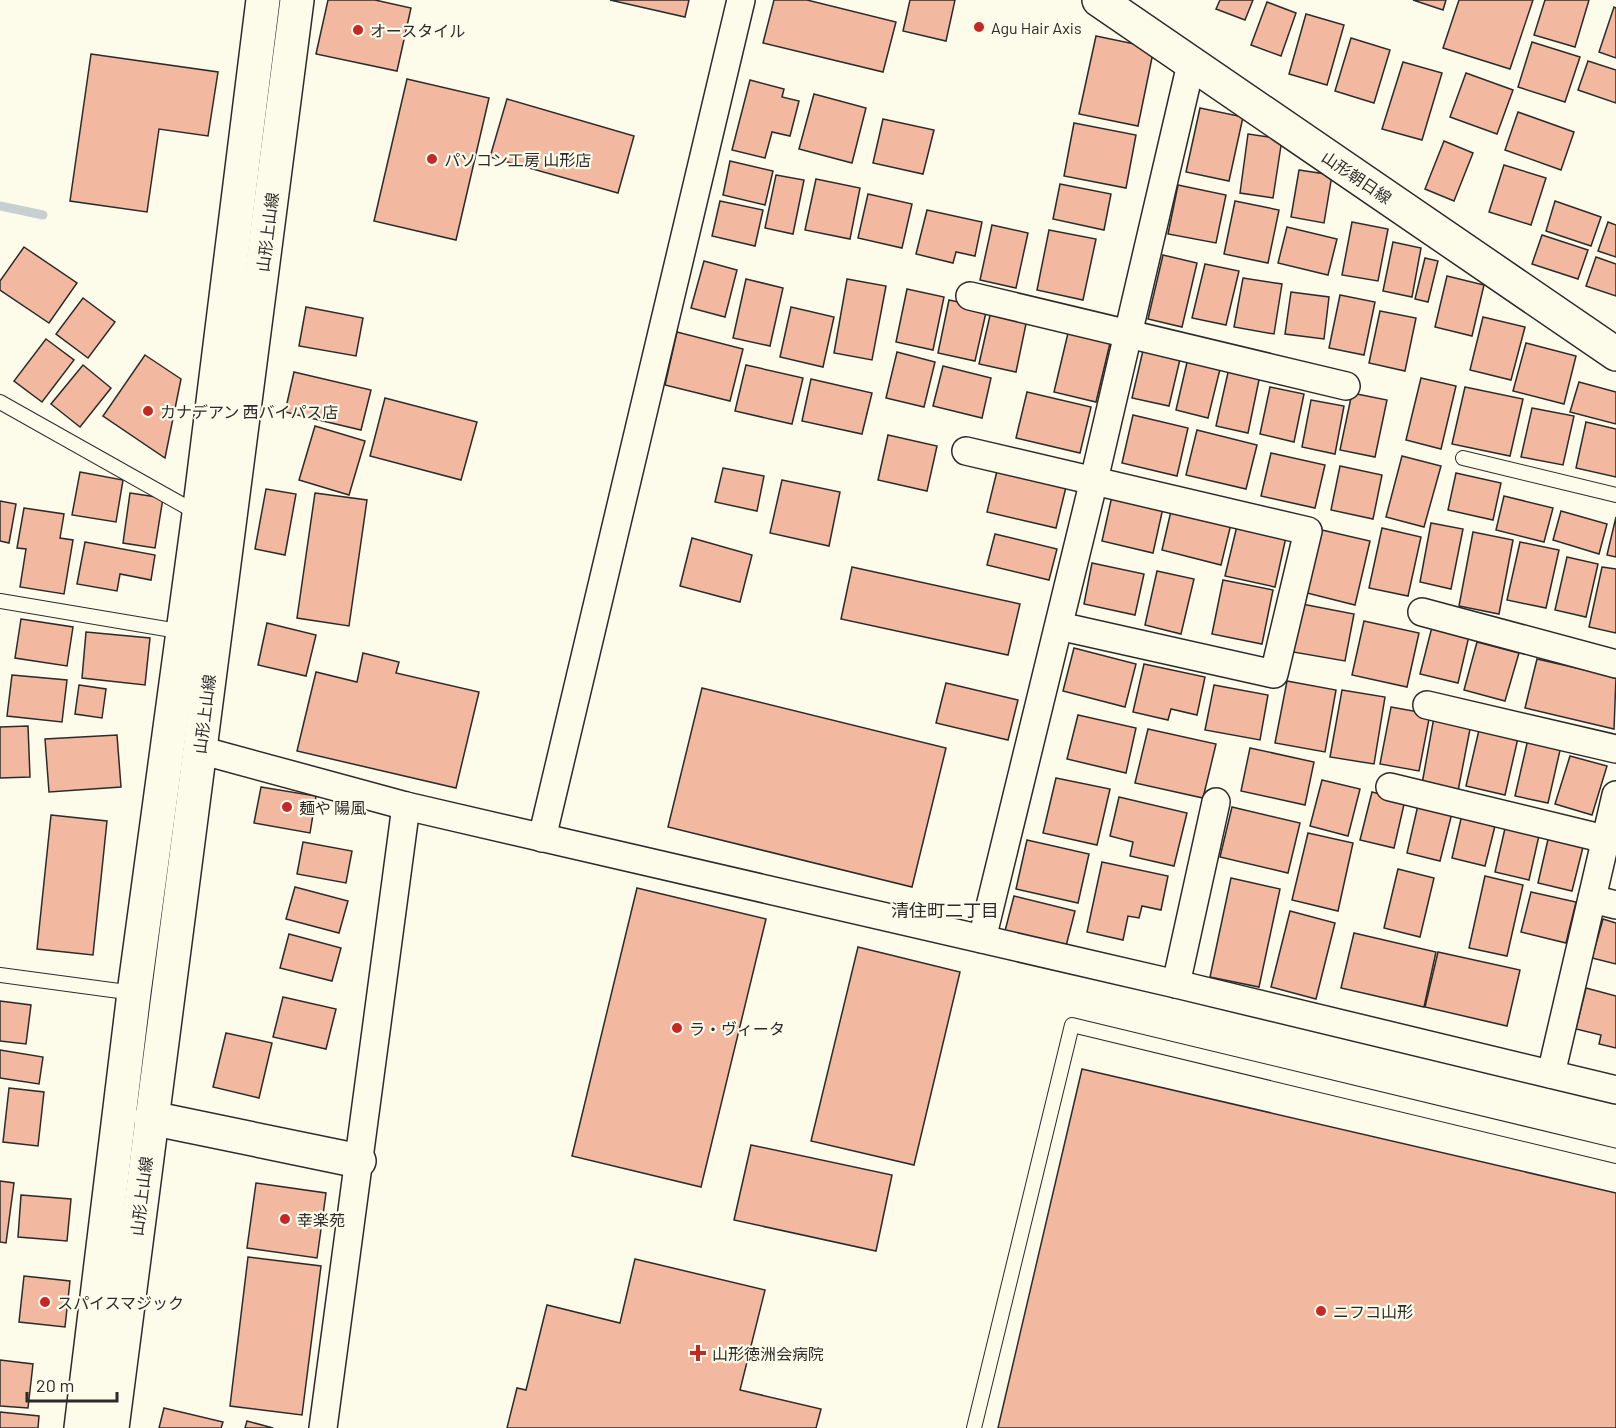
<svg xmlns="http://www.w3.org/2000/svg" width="1616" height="1428" viewBox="0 0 1616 1428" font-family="Barlow,'Noto Sans JP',sans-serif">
<rect width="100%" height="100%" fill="#fdfbea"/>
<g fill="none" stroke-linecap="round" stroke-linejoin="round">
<!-- stream -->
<polyline stroke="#c7d0d0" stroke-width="9" points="0,206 43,215"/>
</g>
<!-- building -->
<g fill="#f2b8a0" stroke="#2b2b2b" stroke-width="1.5">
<polygon points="328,0 375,0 411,8 397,71 316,54"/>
<polygon points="610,0 689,0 685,17"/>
<polygon points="774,0 807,0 896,22 883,72 763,43"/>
<polygon points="910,0 955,0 946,41 903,31"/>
<polygon points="1220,0 1253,0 1245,20 1216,9"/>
<polygon points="1413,0 1446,0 1443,10"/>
<polygon points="1459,0 1533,0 1510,69 1443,48"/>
<polygon points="1545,0 1589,0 1575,47 1534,35"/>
<polygon points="1267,2 1296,13 1281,56 1251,45"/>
<polygon points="1614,7 1616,8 1616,58 1599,52"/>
<polygon points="1306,14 1344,25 1327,85 1289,74"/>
<polygon points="1096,36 1154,48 1138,126 1079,114"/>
<polygon points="1351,38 1390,50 1374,103 1335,91"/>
<polygon points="1532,42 1580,57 1565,102 1518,87"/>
<polygon points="91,54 218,72 208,136 159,129 147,212 70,201"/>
<polygon points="1588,61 1616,70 1616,103 1578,90"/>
<polygon points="1403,62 1442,73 1422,140 1382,129"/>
<polygon points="1466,73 1513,90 1497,134 1450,117"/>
<polygon points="407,79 489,98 456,240 374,221"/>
<polygon points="750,80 784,89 782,97 799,101 790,136 772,132 765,158 732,150"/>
<polygon points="814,94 866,108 852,163 799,149"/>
<polygon points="507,99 634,136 618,193 490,157"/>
<polygon points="1200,108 1243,117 1229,181 1186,172"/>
<polygon points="1518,112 1574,132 1561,170 1505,150"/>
<polygon points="883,119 934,130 923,174 873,163"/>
<polygon points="1074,123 1136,135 1126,188 1064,176"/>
<polygon points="1248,134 1282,139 1273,198 1240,193"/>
<polygon points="1444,141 1473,153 1454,201 1425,189"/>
<polygon points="730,161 773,171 765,205 723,195"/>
<polygon points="1504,165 1546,178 1531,225 1489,212"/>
<polygon points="1299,170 1332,175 1324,223 1291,217"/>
<polygon points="776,175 804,180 793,234 765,228"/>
<polygon points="816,179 860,188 850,239 805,230"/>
<polygon points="1060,184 1111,194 1104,230 1053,219"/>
<polygon points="1178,185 1226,195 1216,243 1168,234"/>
<polygon points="868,194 912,204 902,248 858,238"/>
<polygon points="720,201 763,210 755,246 712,236"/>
<polygon points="1235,201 1279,210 1268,263 1224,254"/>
<polygon points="1555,201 1601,217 1591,246 1546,231"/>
<polygon points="927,210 982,222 975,256 956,252 953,263 916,254"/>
<polygon points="1352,222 1388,229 1378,281 1342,275"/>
<polygon points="1608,222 1616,225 1616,257 1598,251"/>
<polygon points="992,225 1028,233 1016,288 980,280"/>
<polygon points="1287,227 1337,239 1328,275 1278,263"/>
<polygon points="1049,230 1096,239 1083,300 1037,290"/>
<polygon points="1542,235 1588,250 1578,279 1532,264"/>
<polygon points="1393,242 1421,248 1412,297 1383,291"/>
<polygon points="24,247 77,283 49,323 0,290 0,281"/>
<polygon points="1163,255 1197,263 1182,327 1148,319"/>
<polygon points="1596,257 1616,264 1616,296 1586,286"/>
<polygon points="1425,258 1438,261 1428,302 1415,299"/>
<polygon points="704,261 737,270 725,317 691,308"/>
<polygon points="1205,264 1239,271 1226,325 1192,318"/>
<polygon points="1447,276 1484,285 1472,336 1435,327"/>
<polygon points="1243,278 1282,284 1274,334 1234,327"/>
<polygon points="746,279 783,288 770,346 733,338"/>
<polygon points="847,279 886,286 872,360 834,353"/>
<polygon points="907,289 944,297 933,350 896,342"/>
<polygon points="1291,292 1329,297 1324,339 1285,334"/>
<polygon points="1340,295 1375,302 1364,355 1329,348"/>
<polygon points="83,298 115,322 88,358 56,334"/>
<polygon points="949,300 987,308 975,361 938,353"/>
<polygon points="306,307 363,318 356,356 299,346"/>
<polygon points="791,307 834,317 823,367 780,357"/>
<polygon points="991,311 1027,319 1016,372 979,364"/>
<polygon points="1380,311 1416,318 1405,371 1369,363"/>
<polygon points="1483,317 1525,327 1511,380 1470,370"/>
<polygon points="1069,329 1111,339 1096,402 1054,392"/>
<polygon points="677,332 743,349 730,401 665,385"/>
<polygon points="46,339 74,360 42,402 14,381"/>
<polygon points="1526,343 1576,356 1564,404 1513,391"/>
<polygon points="1144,346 1181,355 1169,406 1132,398"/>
<polygon points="897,352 935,362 924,407 886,398"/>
<polygon points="145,355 181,379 165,458 103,416"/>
<polygon points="1188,358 1221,365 1208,418 1176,410"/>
<polygon points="83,365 111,388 80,427 51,404"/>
<polygon points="746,365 803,378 792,424 735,411"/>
<polygon points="943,366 991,378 982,418 933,406"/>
<polygon points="1229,368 1260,375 1248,433 1216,426"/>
<polygon points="294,372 371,390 361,430 285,412"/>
<polygon points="1421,378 1456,386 1441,449 1406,440"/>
<polygon points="811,379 872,393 862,434 802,421"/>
<polygon points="1579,382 1616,392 1616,424 1570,412"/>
<polygon points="1270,387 1304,394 1294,442 1260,434"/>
<polygon points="1465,387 1523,399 1510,456 1452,444"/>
<polygon points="1027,392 1091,407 1080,453 1016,438"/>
<polygon points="1352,393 1387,400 1375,457 1340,450"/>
<polygon points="385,398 477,422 461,480 370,456"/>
<polygon points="1311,400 1344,406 1335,454 1302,447"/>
<polygon points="1532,408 1574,416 1563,465 1521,457"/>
<polygon points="1133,415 1188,428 1177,476 1122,463"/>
<polygon points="1586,422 1616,429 1616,477 1576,468"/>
<polygon points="315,426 365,441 349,495 299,480"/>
<polygon points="1197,430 1257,445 1246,489 1186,475"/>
<polygon points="888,435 937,446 927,491 878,480"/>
<polygon points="1271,453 1325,465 1315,508 1261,496"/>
<polygon points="1402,456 1441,466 1424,527 1386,517"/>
<polygon points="1340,466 1382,475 1373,519 1331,510"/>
<polygon points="723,468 764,476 757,511 715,502"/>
<polygon points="997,471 1066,487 1056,528 987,512"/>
<polygon points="80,472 123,480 116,522 72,515"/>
<polygon points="1456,473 1501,483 1493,520 1448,510"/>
<polygon points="782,480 840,492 829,546 770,533"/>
<polygon points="266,489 296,494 285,555 255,549"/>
<polygon points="130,493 163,498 155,548 123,543"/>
<polygon points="315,493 367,500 349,626 297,618"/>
<polygon points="1112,496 1163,508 1153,553 1102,541"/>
<polygon points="1504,496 1553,508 1544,542 1496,530"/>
<polygon points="0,501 16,504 9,543 0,541"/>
<polygon points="24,508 64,514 60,538 73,540 64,594 20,587 26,549 17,548"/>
<polygon points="1171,511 1231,524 1221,565 1162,550"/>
<polygon points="1561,511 1607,524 1599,554 1553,540"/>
<polygon points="1616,517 1616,557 1607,555"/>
<polygon points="1431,523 1463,529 1451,589 1420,582"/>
<polygon points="1237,526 1286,537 1275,587 1225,576"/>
<polygon points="1382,528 1421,537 1408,596 1369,588"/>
<polygon points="1322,530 1370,541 1355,605 1307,593"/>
<polygon points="1473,532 1513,540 1499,614 1459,606"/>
<polygon points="995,534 1057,549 1049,580 987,565"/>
<polygon points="692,538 752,555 740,602 680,586"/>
<polygon points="85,542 155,555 151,580 120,574 117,591 77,584"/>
<polygon points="1520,542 1559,550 1546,608 1507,600"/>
<polygon points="1567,557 1598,564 1586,617 1555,610"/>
<polygon points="1092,563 1144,574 1135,615 1084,604"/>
<polygon points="852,567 1020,604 1008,655 841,619"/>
<polygon points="1602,567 1616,569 1616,633 1589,627"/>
<polygon points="1157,571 1194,579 1181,634 1145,625"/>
<polygon points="1223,580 1273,590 1262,644 1212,634"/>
<polygon points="1302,604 1354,614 1345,661 1293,652"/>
<polygon points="21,619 73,627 67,666 15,658"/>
<polygon points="1364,621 1419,633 1407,687 1352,675"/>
<polygon points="267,623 316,635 306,676 258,665"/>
<polygon points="1432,627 1469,636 1458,683 1420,674"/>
<polygon points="86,632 150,638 145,685 82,678"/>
<polygon points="1477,642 1519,653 1505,701 1464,690"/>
<polygon points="1074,648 1136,664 1125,707 1063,691"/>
<polygon points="363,653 399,662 396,673 479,692 456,788 297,751 316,672 357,682"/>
<polygon points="1537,659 1616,677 1614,729 1525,708"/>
<polygon points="1144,664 1205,677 1197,715 1171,709 1168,720 1133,712"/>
<polygon points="12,675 67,680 62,722 7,716"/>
<polygon points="1287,681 1336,690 1325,752 1275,743"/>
<polygon points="946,683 1018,700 1008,740 936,723"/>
<polygon points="79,685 106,689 102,718 75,714"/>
<polygon points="1214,685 1268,695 1260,740 1205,730"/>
<polygon points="702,688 946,748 912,887 668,827"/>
<polygon points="1342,690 1385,697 1374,764 1330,757"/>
<polygon points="1391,707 1430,714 1419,771 1380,764"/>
<polygon points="1078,715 1136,728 1126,773 1067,759"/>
<polygon points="1434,717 1471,724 1458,791 1422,784"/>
<polygon points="28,726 30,777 0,778 0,727"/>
<polygon points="1148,729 1216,744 1203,798 1135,783"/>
<polygon points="1479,730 1518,738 1505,795 1466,786"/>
<polygon points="117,735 121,787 49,792 45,739"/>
<polygon points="1528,739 1561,746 1548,803 1515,796"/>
<polygon points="1250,748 1314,762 1305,805 1241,791"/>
<polygon points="1570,756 1607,766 1592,815 1555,804"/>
<polygon points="1056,778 1110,789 1097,845 1043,833"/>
<polygon points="1322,780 1360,789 1348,836 1310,826"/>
<polygon points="261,787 316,796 310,833 254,823"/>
<polygon points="1372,792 1405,800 1394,848 1360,840"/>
<polygon points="1119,797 1187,813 1174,866 1130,856 1133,842 1110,836"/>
<polygon points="1418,805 1452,813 1440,861 1407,853"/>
<polygon points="1232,807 1300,823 1288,873 1220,857"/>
<polygon points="1463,810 1497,818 1485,866 1452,858"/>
<polygon points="51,815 107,821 93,955 37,949"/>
<polygon points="1506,824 1540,831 1529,880 1495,872"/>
<polygon points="1308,833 1353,843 1338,911 1292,900"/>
<polygon points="1549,835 1584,843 1572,891 1538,883"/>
<polygon points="1027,840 1089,854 1078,903 1016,889"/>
<polygon points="303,842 352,851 346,883 297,874"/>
<polygon points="1102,862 1168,876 1161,910 1142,906 1139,918 1128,916 1123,940 1087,932"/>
<polygon points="1398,869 1434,878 1420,937 1384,928"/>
<polygon points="1485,876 1523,885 1507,956 1469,948"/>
<polygon points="1231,878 1280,889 1259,987 1210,977"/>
<polygon points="295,887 348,901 339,933 286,919"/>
<polygon points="637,888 766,919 701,1187 572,1156"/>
<polygon points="1531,892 1576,902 1566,943 1521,932"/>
<polygon points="1014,896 1075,911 1066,946 1005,931"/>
<polygon points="1290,911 1335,923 1316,999 1271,987"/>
<polygon points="1603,919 1616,923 1616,964 1592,958"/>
<polygon points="1354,933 1436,952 1424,1007 1341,988"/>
<polygon points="289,934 341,948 332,981 280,968"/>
<polygon points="858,947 960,972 914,1165 811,1141"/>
<polygon points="1438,952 1520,970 1507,1026 1425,1007"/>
<polygon points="1586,988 1616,996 1616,1048 1599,1044 1601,1035 1576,1029"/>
<polygon points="283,997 336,1009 326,1049 273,1037"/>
<polygon points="0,1001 31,1005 26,1044 0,1041"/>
<polygon points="226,1033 272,1043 259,1098 213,1087"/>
<polygon points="0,1050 43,1057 39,1084 0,1078"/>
<polygon points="1082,1069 1616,1193 1616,1428 998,1428"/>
<polygon points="9,1088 44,1092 38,1146 3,1142"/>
<polygon points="751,1145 892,1175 876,1251 734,1220"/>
<polygon points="0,1181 14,1183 6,1243 0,1242"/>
<polygon points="256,1183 326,1193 317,1258 247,1248"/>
<polygon points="21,1195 71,1199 67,1241 18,1237"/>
<polygon points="248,1257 321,1266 302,1415 230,1406"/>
<polygon points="635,1259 765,1290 740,1390 821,1409 816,1428 507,1428 517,1388 526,1390 547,1305 620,1323"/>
<polygon points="24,1276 70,1281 65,1327 19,1322"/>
<polygon points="0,1360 33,1364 28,1408 0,1406"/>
<polygon points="164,1408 223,1422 221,1428 159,1428"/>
<polygon points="0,1412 39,1416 38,1428 0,1428"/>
<polygon points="247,1421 273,1428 245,1428"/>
</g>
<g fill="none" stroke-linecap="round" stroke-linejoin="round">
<!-- service casing -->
<g stroke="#2b2b2b" stroke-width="16">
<g id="service">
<polyline points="0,402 199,514"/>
<polyline points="1463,458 1616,495"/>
<polyline points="0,601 184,632"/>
<polyline points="0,975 134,993"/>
<polyline points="974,1428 1072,1025 1616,1156"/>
</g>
</g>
<!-- minor casing -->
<g stroke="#2b2b2b" stroke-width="30">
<g id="minor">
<polyline points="970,296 1346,386"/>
<polyline points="966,451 1308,531 1274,674 1059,626"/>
<polyline points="1422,612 1616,664"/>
<polyline points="1427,705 1616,749"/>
<polyline points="200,750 406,806 1176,984 1616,1090"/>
<polyline points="1390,787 1605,839"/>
<polyline points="542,838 741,0"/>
<polyline points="1592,899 1616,905"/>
<polyline points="982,939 1094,480 1191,64"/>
<polyline points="1176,984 1216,802"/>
<polyline points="1551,1074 1616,795"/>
<polyline points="323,1428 406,806"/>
</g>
</g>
<!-- tertiary casing -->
<g stroke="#2b2b2b" stroke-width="36">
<polyline id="tertiary" points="151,1118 359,1161"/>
</g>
<!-- primary casing -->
<g stroke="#2b2b2b" stroke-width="36">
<g id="primary">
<polyline points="1099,0 1616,354"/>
<polyline points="81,1428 134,993 199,514 263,0"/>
<polyline points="112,1428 297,0"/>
</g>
</g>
<!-- service -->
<use href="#service" stroke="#fdfbea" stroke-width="14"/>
<!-- minor -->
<use href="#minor" stroke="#fdfbea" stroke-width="27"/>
<!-- tertiary -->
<use href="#tertiary" stroke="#fdfbea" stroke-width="33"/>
<!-- primary -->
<use href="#primary" stroke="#fdfbea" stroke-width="33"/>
</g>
<!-- markers -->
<g fill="#c62828" stroke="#fdfbea" stroke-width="2">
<circle cx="979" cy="27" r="6"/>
<circle cx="358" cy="30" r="6"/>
<circle cx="432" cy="159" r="6"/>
<circle cx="148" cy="411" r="6"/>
<circle cx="287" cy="807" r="6"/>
<circle cx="677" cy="1028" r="6"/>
<circle cx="285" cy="1219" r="6"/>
<circle cx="45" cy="1302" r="6"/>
<circle cx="1321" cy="1311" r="6"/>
<path d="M695 1344h6v6h6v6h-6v6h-6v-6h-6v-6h6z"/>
</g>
<g text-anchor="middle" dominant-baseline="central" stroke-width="4.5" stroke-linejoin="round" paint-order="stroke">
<!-- poi labels -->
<g font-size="16" fill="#2b2b2b" stroke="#fdfbea" text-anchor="start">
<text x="991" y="27">Agu Hair Axis</text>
<text x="370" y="30">オースタイル</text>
<text x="444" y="159">パソコン工房 山形店</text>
<text x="160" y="411">カナデアン 西バイパス店</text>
<text x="299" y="807">麺や 陽風</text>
<text x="689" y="1028">ラ・ヴィータ</text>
<text x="297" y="1219">幸楽苑</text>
<text x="57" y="1302">スパイスマジック</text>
<text x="1333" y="1311">ニフコ山形</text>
<text x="712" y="1353">山形徳洲会病院</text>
</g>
<!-- street labels -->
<g font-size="16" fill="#2b2b2b" stroke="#fdfbea">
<text transform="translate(1357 177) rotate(34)">山形朝日線</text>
<text transform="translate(267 232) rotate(-83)">山形上山線</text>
<text transform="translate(204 714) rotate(-83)">山形上山線</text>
<text transform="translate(141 1196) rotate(-83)">山形上山線</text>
</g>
<!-- neighbourhood labels -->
<g font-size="18" fill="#2b2b2b" stroke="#fdfbea">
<text x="945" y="910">清住町二丁目</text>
</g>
</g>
<!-- scale -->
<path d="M27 1392v9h90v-9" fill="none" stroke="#2b2b2b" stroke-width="3"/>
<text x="36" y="1392" font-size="18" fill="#2b2b2b" stroke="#fdfbea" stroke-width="4.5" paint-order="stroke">20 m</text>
</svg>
